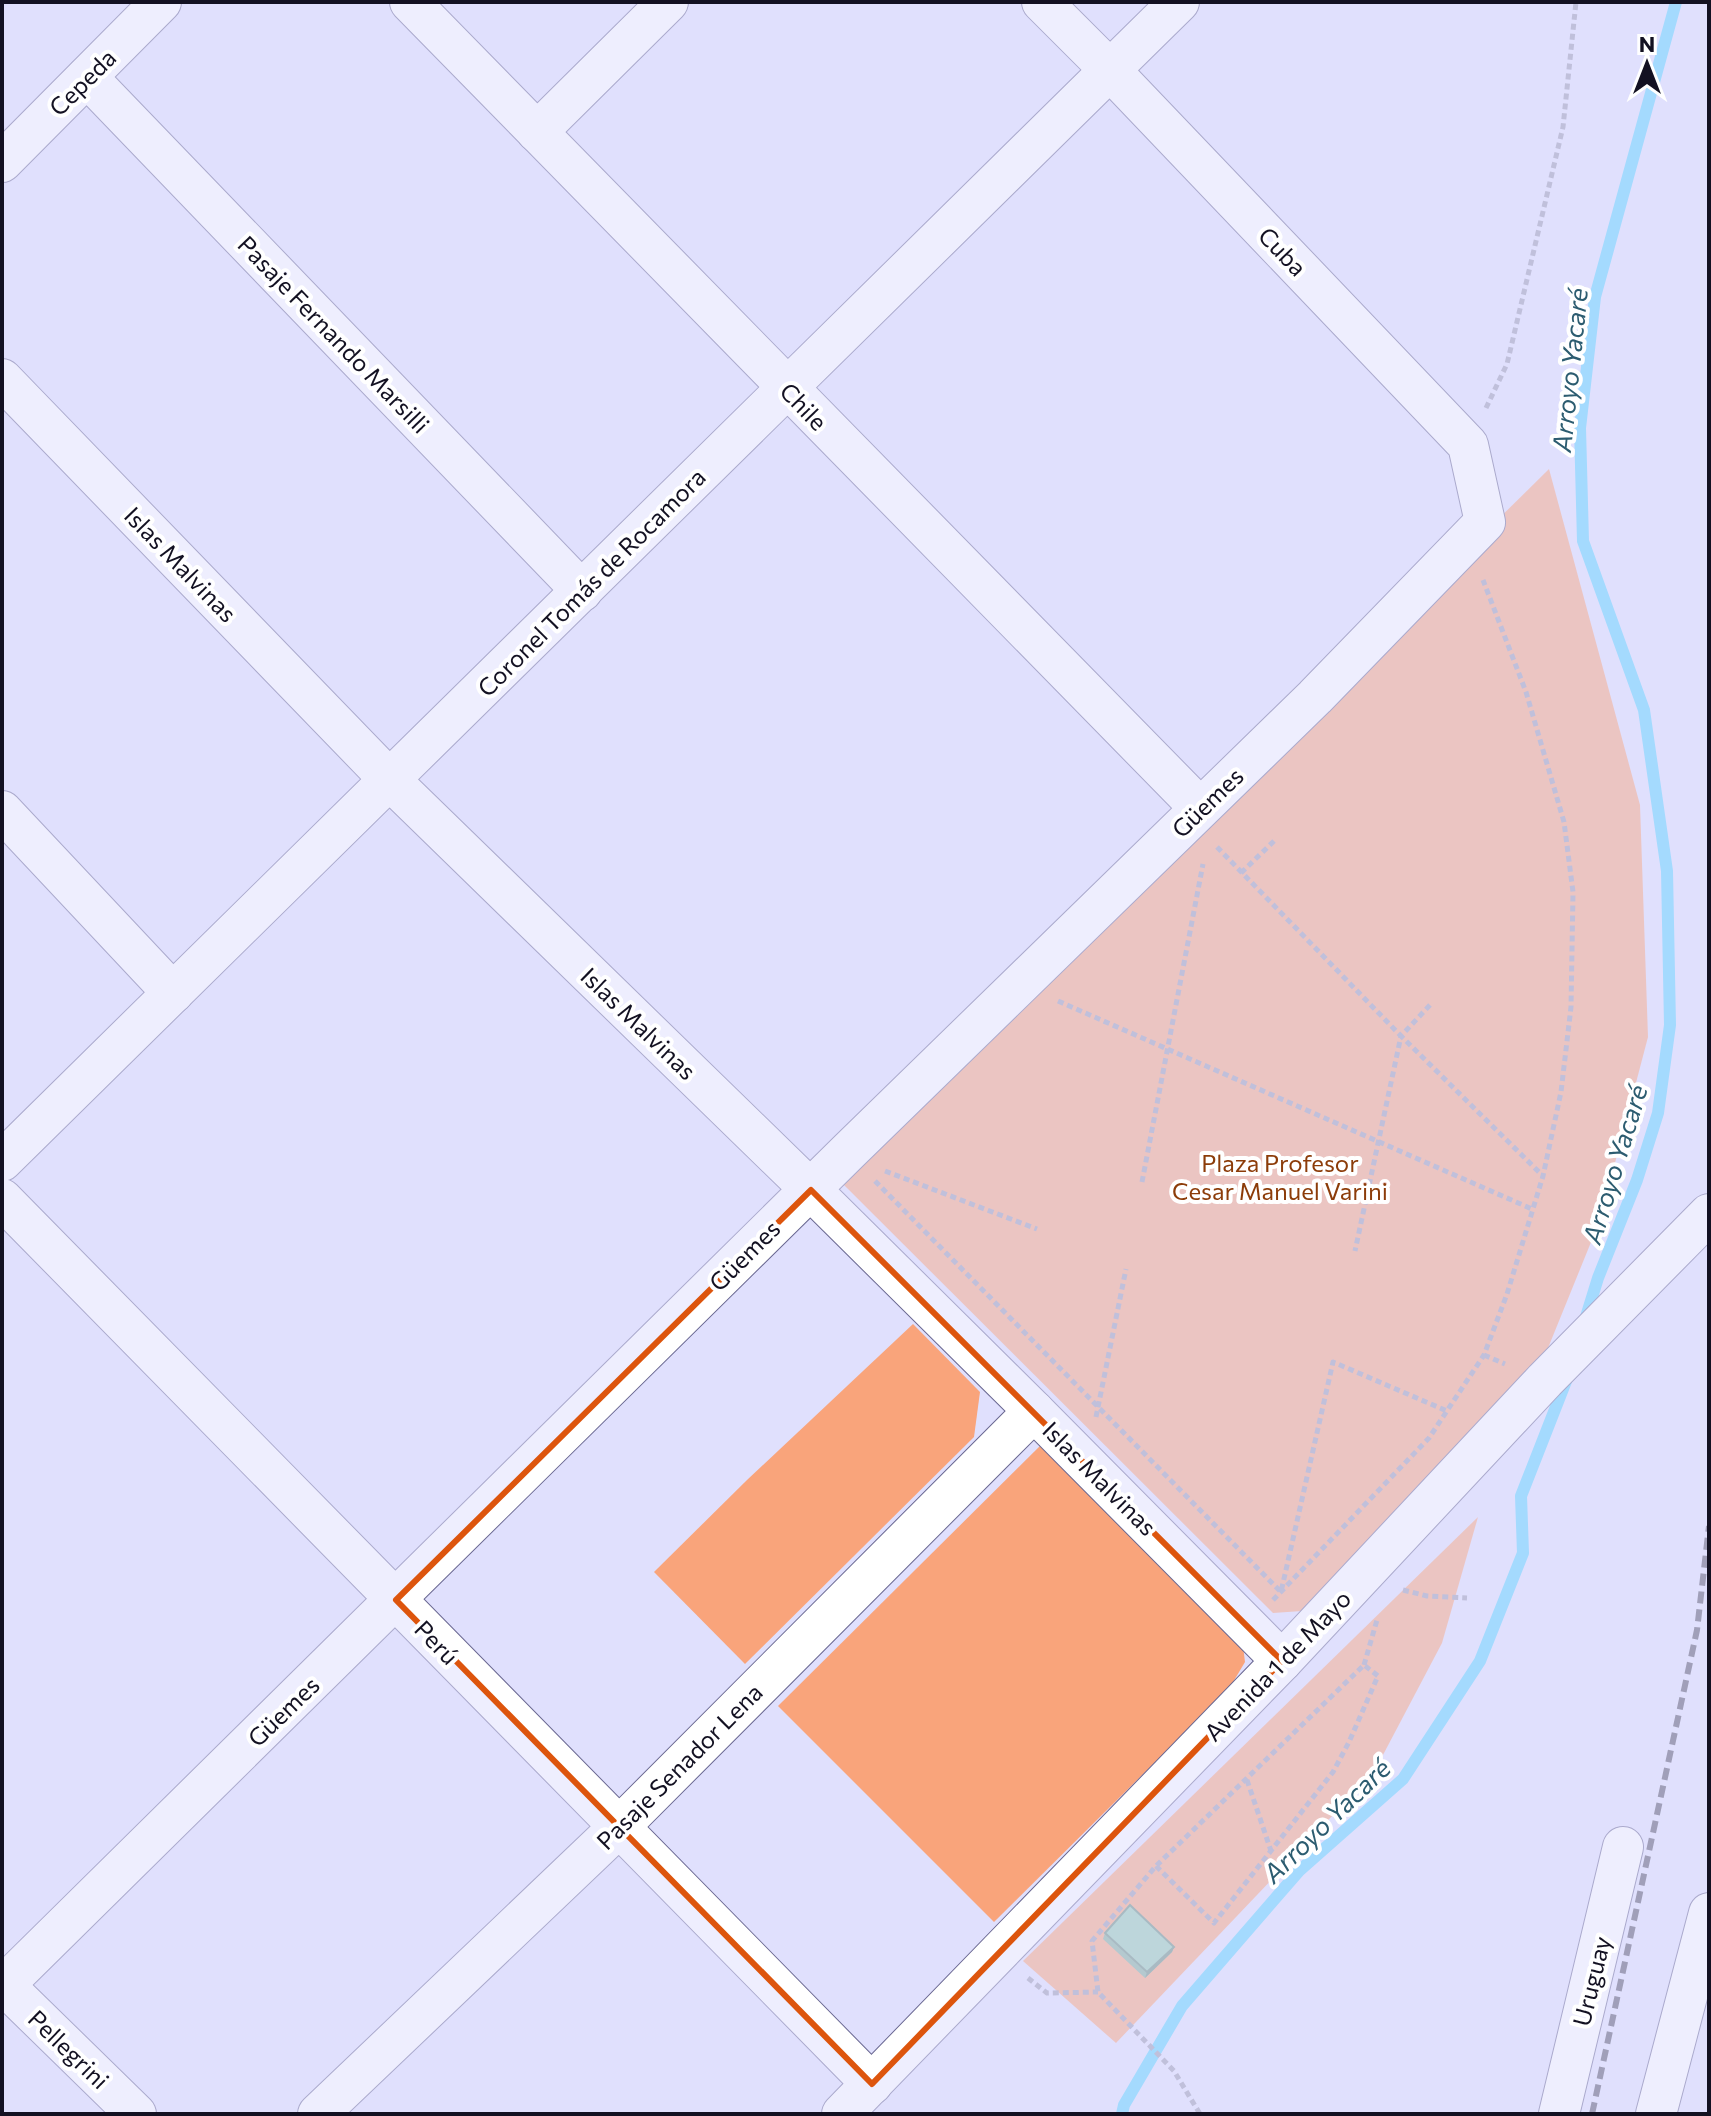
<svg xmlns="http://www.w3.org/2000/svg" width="1711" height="2116" viewBox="0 0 1711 2116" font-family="Commissioner,sans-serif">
<rect width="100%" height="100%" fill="#e0e0fd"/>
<!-- green -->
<g fill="#f9a47b">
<polygon points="1549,469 1640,805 1648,1037 1600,1220 1546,1353 1302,1611 1273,1613 834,1175"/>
<polygon points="913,1324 980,1392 974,1437 745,1664 654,1572 747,1480"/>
<polygon points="1045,1441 1242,1638 1245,1662 1229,1689 994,1922 778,1706"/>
<polygon points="1478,1517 1442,1643 1374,1772 1116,2043 1023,1961"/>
</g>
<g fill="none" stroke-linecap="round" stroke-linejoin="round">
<!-- stream -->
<g stroke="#5bd2ff" stroke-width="12">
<polyline points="1585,1320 1598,1278 1637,1180 1658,1113 1670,1025 1667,871 1644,710 1583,541 1580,428 1595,297 1676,2"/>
<polyline points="1122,2114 1124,2105 1182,2006 1299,1871 1403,1779 1480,1661 1523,1553 1521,1496 1568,1376"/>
</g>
<!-- minor casing -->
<g stroke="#6a6892" stroke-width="42">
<g id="minor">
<polyline points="410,2 1200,808"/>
<polyline points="87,77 582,591"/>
<polyline points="537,132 668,2"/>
<polyline points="2,162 161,2"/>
<polyline points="2,379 390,780 811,1190 1034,1411 1282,1661"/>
<polyline points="2,811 173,993"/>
<polyline points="2,1161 1179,2"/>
<polyline points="2,1199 872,2084"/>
<polyline points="2,1983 136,2114"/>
<polyline points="2,1987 849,1151 1315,697 1485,522 1468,445 1110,70 1042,2"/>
<polyline points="318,2114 619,1827 1034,1411"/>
<polyline points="842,2114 1282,1661 1545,1380 1709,1214"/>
<polyline points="1559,2114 1623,1847"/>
<polyline points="1656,2114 1709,1913"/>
</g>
</g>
<!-- path -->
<g stroke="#9a99b2" stroke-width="5" stroke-dasharray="6 4" stroke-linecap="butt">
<polyline points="1486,408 1507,364 1563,127 1576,2"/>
<polyline points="1217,847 1401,1036 1355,1251"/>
<polyline points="1241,873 1274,841"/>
<polyline points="1058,1001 1532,1209"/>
<polyline points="1430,1005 1401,1036 1542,1175"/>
<polyline points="885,1171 1037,1229"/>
<polyline points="875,1181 1281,1592 1333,1362 1447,1411"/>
<polyline points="1142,1182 1203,864"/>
<polyline points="1484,1355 1505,1364"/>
<polyline points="1096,1417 1126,1269"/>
<polyline points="1403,1590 1427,1596 1467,1598"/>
<polyline points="1273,1600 1429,1438 1484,1355 1507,1294 1543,1176 1561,1092 1571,1007 1573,892 1564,822 1526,692 1483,580"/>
<polyline points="1364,1665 1377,1620"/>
<polyline points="1247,1780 1271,1851"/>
<polyline points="1156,1866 1214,1923 1333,1772 1349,1742 1378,1676 1364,1665 1156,1866 1092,1941 1098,1992 1174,2071 1200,2114"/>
<polyline points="1028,1978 1047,1993 1098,1992"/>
</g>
<!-- minor -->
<use href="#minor" stroke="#fff" stroke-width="40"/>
<!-- rail -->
<polyline stroke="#535166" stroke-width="6" stroke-dasharray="12 6" stroke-linecap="butt" points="1592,2114 1697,1630 1709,1526"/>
</g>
<!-- wall -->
<polygon fill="#7ead98" points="1105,1933 1174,1947 1172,1952 1145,1978 1103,1939"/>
<!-- shaded-wall -->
<polygon fill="#668d7c" points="1174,1947 1172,1952 1145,1978 1147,1972"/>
<!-- building -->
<polygon fill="#92c9b1" stroke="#668d7c" stroke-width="2" points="1130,1905 1174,1947 1147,1972 1105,1933"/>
<!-- marked area -->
<path d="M0 0H1711V2116H0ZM811,1190L1282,1661L872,2084L396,1600Z" fill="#e0e0fd" fill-opacity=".55" fill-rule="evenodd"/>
<path fill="none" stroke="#dd550d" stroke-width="6" stroke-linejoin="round" d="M811,1190L1282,1661L872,2084L396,1600Z"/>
<g text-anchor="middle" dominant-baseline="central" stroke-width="8" stroke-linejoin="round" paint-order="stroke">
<!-- street labels -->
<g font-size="24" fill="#131122" stroke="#fff">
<text transform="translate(82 82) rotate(-45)">Cepeda</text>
<text transform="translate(1283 251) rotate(46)">Cuba</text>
<text transform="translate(334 334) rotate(46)">Pasaje Fernando Marsilli</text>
<text transform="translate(804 406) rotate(46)">Chile</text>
<text transform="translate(181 564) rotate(46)">Islas Malvinas</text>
<text transform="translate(591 582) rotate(-45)">Coronel Tomás de Rocamora</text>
<text transform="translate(1207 802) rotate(-44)">Güemes</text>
<text transform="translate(639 1023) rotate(44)">Islas Malvinas</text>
<text transform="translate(744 1255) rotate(-45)">Güemes</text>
<text transform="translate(1100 1478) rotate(45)">Islas Malvinas</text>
<text transform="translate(437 1642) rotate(46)">Perú</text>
<text transform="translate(1277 1665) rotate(-46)">Avenida 1 de Mayo</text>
<text transform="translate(283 1711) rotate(-44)">Güemes</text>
<text transform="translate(679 1766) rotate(-45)">Pasaje Senador Lena</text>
<text transform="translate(1591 1981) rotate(-76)">Uruguay</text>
<text transform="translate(69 2049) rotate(44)">Pellegrini</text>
</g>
<!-- park labels -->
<g font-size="24" fill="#8c3c09" stroke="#fff">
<text x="1280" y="1162">Plaza Profesor<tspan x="1280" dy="28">Cesar Manuel Varini</tspan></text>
</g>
<!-- water labels -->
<g font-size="26" font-style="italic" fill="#2c5c70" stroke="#fff">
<text transform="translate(1569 370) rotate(-84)">Arroyo Yacaré</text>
<text transform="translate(1614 1164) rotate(-73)">Arroyo Yacaré</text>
<text transform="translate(1326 1820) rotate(-44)">Arroyo Yacaré</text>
</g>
</g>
<!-- border -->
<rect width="1711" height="2116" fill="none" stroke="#131122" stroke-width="8"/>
<!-- north arrow -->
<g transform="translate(1647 64)" stroke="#ffffff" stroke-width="6" paint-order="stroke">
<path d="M0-6L14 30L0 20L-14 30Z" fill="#131122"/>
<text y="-12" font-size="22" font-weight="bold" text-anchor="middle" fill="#131122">N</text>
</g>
</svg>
